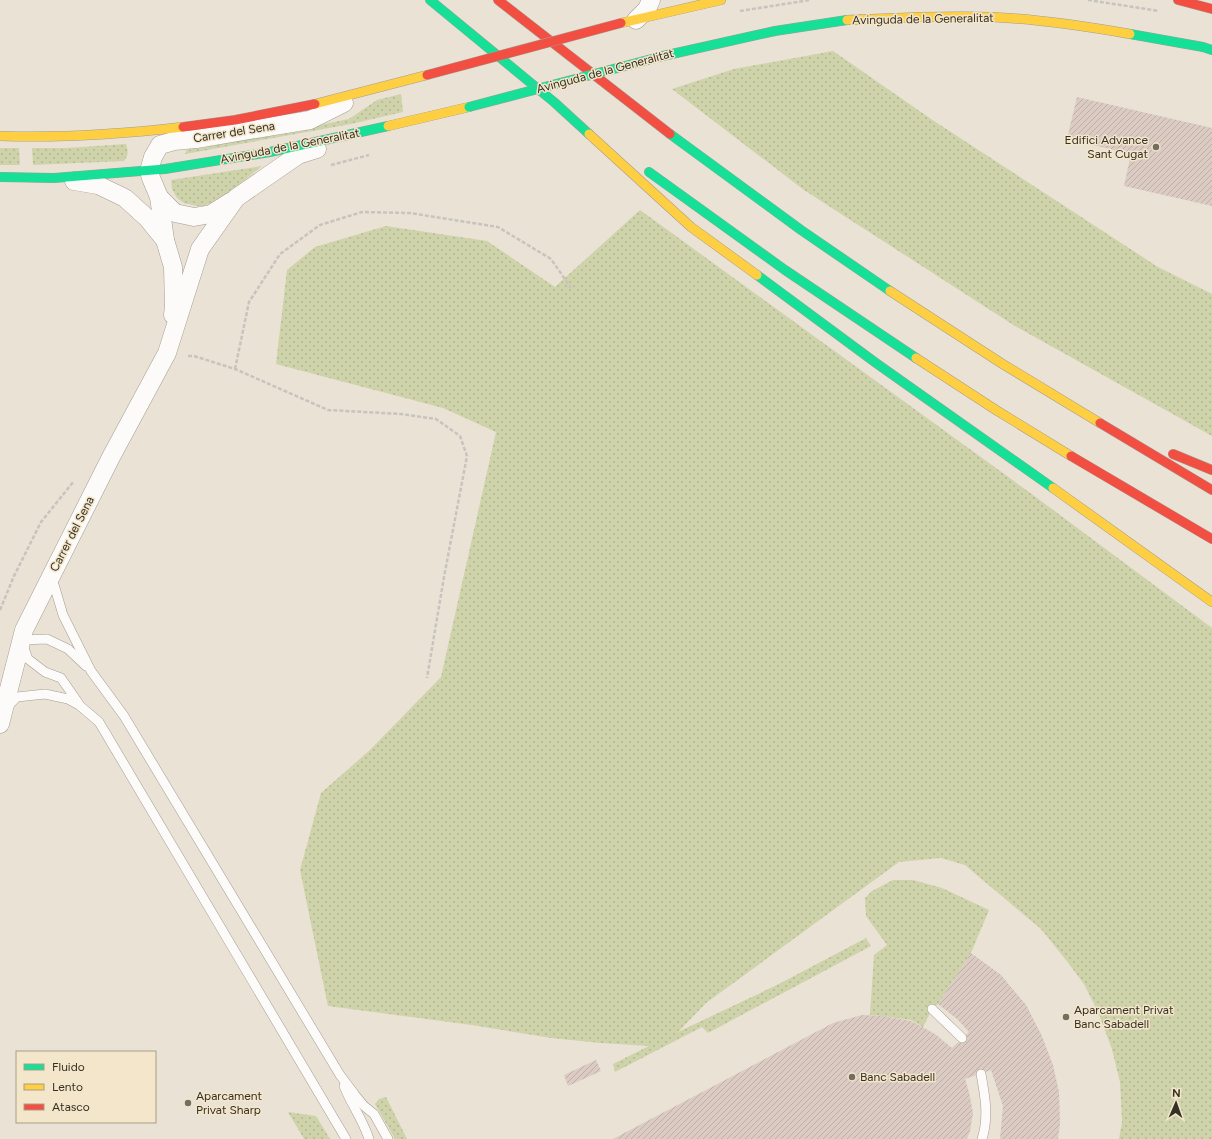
<svg xmlns="http://www.w3.org/2000/svg" width="1212" height="1139" viewBox="0 0 1212 1139" font-family="Figtree,sans-serif">
<defs>
<pattern id="grass-dots" width="8" height="8" patternUnits="userSpaceOnUse"><rect width="8" height="8" fill="#ced3aa"/><path d="M2 2h.1M6 6h.1" fill="none" stroke="#b2b592" stroke-width="1.8" stroke-linecap="round"/></pattern>
<pattern id="building-hatch" width="6" height="6" patternUnits="userSpaceOnUse"><rect width="6" height="6" fill="#dbcbc3"/><path d="M-1 1l2-2M0 6l6-6M5 7l2-2" fill="none" stroke="#bdafa7"/></pattern>
</defs>
<rect width="100%" height="100%" fill="#eae2d4"/>
<!-- grass -->
<g fill="url(#grass-dots)">
<polygon points="833,51 931,119 1158,267 1212,294 1212,436 1015,326 804,190 672,89 734,69"/>
<polygon points="401,94 403,112 351,124 185,154 187,150 286,132 349,119 377,100"/>
<path d="M126,144C128,151 129,155 124,161L33,165L32,148H67Z"/>
<polygon points="0,148 19,148 20,165 0,165"/>
<polygon points="262,166 226,195 204,206 197,206 184,203 177,198 172,189 171,180"/>
<polygon points="640,210 1033,495 1212,628 1212,1139 1119,1139 1122,1122 1120,1082 1112,1049 1098,1012 1084,984 1066,960 1041,929 965,865 941,858 899,862 706,1003 678,1032 779,984 866,938 871,946 708,1033 702,1027 615,1072 613,1064 649,1046 601,1043 551,1038 472,1025 328,1006 300,870 321,793 370,750 441,677 496,432 443,408 276,364 287,270 315,247 386,226 487,241 555,287"/>
<polygon points="893,880 913,880 942,888 989,910 971,953 938,1004 932,1009 923,1027 911,1020 883,1016 870,1015 874,955 887,945 866,916 865,898 872,891"/>
<polygon points="386,1097 407,1139 395,1139 375,1104 379,1099"/>
<polygon points="288,1112 316,1116 330,1139 304,1139"/>
</g>
<!-- building -->
<g fill="url(#building-hatch)">
<polygon points="1077,97 1212,128 1212,206 1124,186 1131,154 1067,139"/>
<polygon points="971,953 1001,975 1026,1005 1041,1034 1053,1065 1059,1092 1060,1123 1058,1139 1000,1139 1003,1106 991,1070 965,1079 969,1092 973,1113 970,1131 967,1139 613,1139 833,1023 862,1015 883,1016 911,1021 935,1034 952,1048 969,1032 957,1019 938,1004"/>
<polygon points="596,1060 601,1071 568,1086 564,1075"/>
</g>
<g fill="none" stroke-linecap="round" stroke-linejoin="round">
<!-- lane casing -->
<g stroke="#a39d93" stroke-width="10">
<g id="lane">
<polyline points="52,578 63,615 91,671 124,716 340,1075 355,1095 364,1106 374,1114 388,1139"/>
<polyline points="79,704 61,678 45,672 28,659 21,640 47,639 68,649 86,666"/>
<polyline points="8,706 17,697 45,694 68,699 79,705 99,722 346,1139"/>
<polyline points="932,1009 962,1038"/>
<path d="M981,1074C985,1096 989,1117 982,1139"/>
<path d="M344,1086C351,1104 363,1120 369,1139"/>
</g>
</g>
<!-- street casing -->
<g stroke="#a39d93" stroke-width="19">
<g id="street">
<polyline points="636,20 647,9 651,0"/>
<polyline points="74,181 98,185 125,198 147,218 165,240 173,267 174,306 173,315"/>
<polyline points="159,197 175,213 194,217 211,214 230,202"/>
<polyline points="165,240 159,197 151,178 149,171 153,157 160,145 174,141 196,139 310,120 344,103"/>
<polyline points="0,724 24,630 111,457 167,353 200,249 236,198 298,155 317,149"/>
</g>
</g>
<!-- fast casing -->
<g stroke="#a39d93" stroke-width="10">
<g id="fast">
<polyline points="430,0 554,102 589,134"/>
<polyline points="1130,34 1203,47 1212,50"/>
<polyline points="663,56 775,31 847,20"/>
<polyline points="670,134 801,230 890,291"/>
<polyline points="649,172 785,270 916,358"/>
<polyline points="0,177 54,178 165,169 270,152 388,126"/>
<polyline points="757,275 876,363 1053,488"/>
</g>
</g>
<!-- slow casing -->
<g stroke="#a39d93" stroke-width="10">
<g id="slow">
<path d="M847,20C895,18 943,15 991,17C1037,19 1084,26 1130,34"/>
<polyline points="621,23 721,0"/>
<polyline points="315,104 427,75"/>
<polyline points="388,126 469,107"/>
<polyline points="589,134 691,227 757,275"/>
<path d="M0,136C61,138 123,134 183,127"/>
<polyline points="890,291 1001,363 1100,423"/>
<polyline points="916,358 996,410 1071,456"/>
<polyline points="1053,488 1212,602"/>
</g>
</g>
<!-- jam casing -->
<g stroke="#a39d93" stroke-width="10">
<g id="jam">
<polyline points="498,0 670,134"/>
<polyline points="1178,0 1212,9"/>
<polyline points="183,127 235,120 315,104"/>
<polyline points="1100,423 1212,490"/>
<polyline points="1173,454 1212,470"/>
<polyline points="1071,456 1212,539"/>
</g>
</g>
<!-- path -->
<g stroke="#c7c4be" stroke-width="2.5" stroke-dasharray="4 2" stroke-linecap="butt">
<polyline points="1088,0 1159,11"/>
<polyline points="740,11 810,0"/>
<polyline points="331,165 369,155"/>
<polyline points="188,356 194,356 235,369 328,410 401,414 436,419 460,436 467,456 444,577 427,678"/>
<polyline points="235,369 249,302 280,254 320,225 362,212 410,213 498,227 551,259 571,288"/>
<polyline points="0,610 14,576 41,522 74,481"/>
</g>
<!-- lane -->
<use href="#lane" stroke="#fcfbf9" stroke-width="9"/>
<!-- street -->
<use href="#street" stroke="#fcfbf9" stroke-width="18"/>
<!-- fast -->
<use href="#fast" stroke="#16e098" stroke-width="9"/>
<!-- slow -->
<use href="#slow" stroke="#ffcf43" stroke-width="9"/>
<!-- jam -->
<use href="#jam" stroke="#f24e42" stroke-width="9"/>
<!-- fast-bridge casing -->
<g stroke="#a39d93" stroke-width="10" stroke-linecap="butt">
<polyline id="fast-bridge" points="469,107 663,56"/>
</g>
<!-- jam-bridge casing -->
<g stroke="#a39d93" stroke-width="10" stroke-linecap="butt">
<polyline id="jam-bridge" points="427,75 621,23"/>
</g>
<!-- fast-bridge -->
<use href="#fast-bridge" stroke="#16e098" stroke-width="9"/>
<!-- jam-bridge -->
<use href="#jam-bridge" stroke="#f24e42" stroke-width="9"/>
</g>
<!-- markers -->
<g fill="#746e62" stroke="#f4e6ca" stroke-width="1.5">
<circle cx="1156" cy="147" r="4"/>
<circle cx="1066" cy="1017" r="4"/>
<circle cx="852" cy="1077" r="4"/>
<circle cx="188" cy="1103" r="4"/>
</g>
<g text-anchor="middle" dominant-baseline="central" stroke-width="3" stroke-linejoin="round" paint-order="stroke">
<!-- street labels -->
<g font-size="12" fill="#353025" stroke="#f4e6ca">
<text transform="translate(923 19) rotate(-1)">Avinguda de la Generalitat</text>
<text transform="translate(605 71) rotate(-15)">Avinguda de la Generalitat</text>
<text transform="translate(234 132) rotate(-9)">Carrer del Sena</text>
<text transform="translate(290 146) rotate(-11)">Avinguda de la Generalitat</text>
<text transform="translate(72 534) rotate(-63)">Carrer del Sena</text>
</g>
<!-- poi labels -->
<g font-size="12" fill="#353025" stroke="#f4e6ca" text-anchor="start">
<text x="1148" y="140" text-anchor="end">Edifici Advance<tspan x="1148" dy="14">Sant Cugat</tspan></text>
<text x="1074" y="1010">Aparcament Privat<tspan x="1074" dy="14">Banc Sabadell</tspan></text>
<text x="860" y="1077">Banc Sabadell</text>
<text x="196" y="1096">Aparcament<tspan x="196" dy="14">Privat Sharp</tspan></text>
</g>
</g>
<!-- legend -->
<rect x="16" y="1051" width="140" height="72" fill="#f4e6ca" stroke="#a89d88"/>
<rect x="24" y="1064" width="20" height="6" fill="#16e098" stroke="#a89d88"/>
<text x="52" y="1071" font-size="12" fill="#353025">Fluido</text>
<rect x="24" y="1084" width="20" height="6" fill="#ffcf43" stroke="#a89d88"/>
<text x="52" y="1091" font-size="12" fill="#353025">Lento</text>
<rect x="24" y="1104" width="20" height="6" fill="#f24e42" stroke="#a89d88"/>
<text x="52" y="1111" font-size="12" fill="#353025">Atasco</text>
<!-- north arrow -->
<g transform="translate(1176 1103) rotate(2)" stroke="#f4e6ca" stroke-width="3" paint-order="stroke">
<path d="M0-3L7 15L0 10L-7 15Z" fill="#353025"/>
<text y="-6" font-size="11" font-weight="bold" text-anchor="middle" fill="#353025">N</text>
</g>
</svg>
